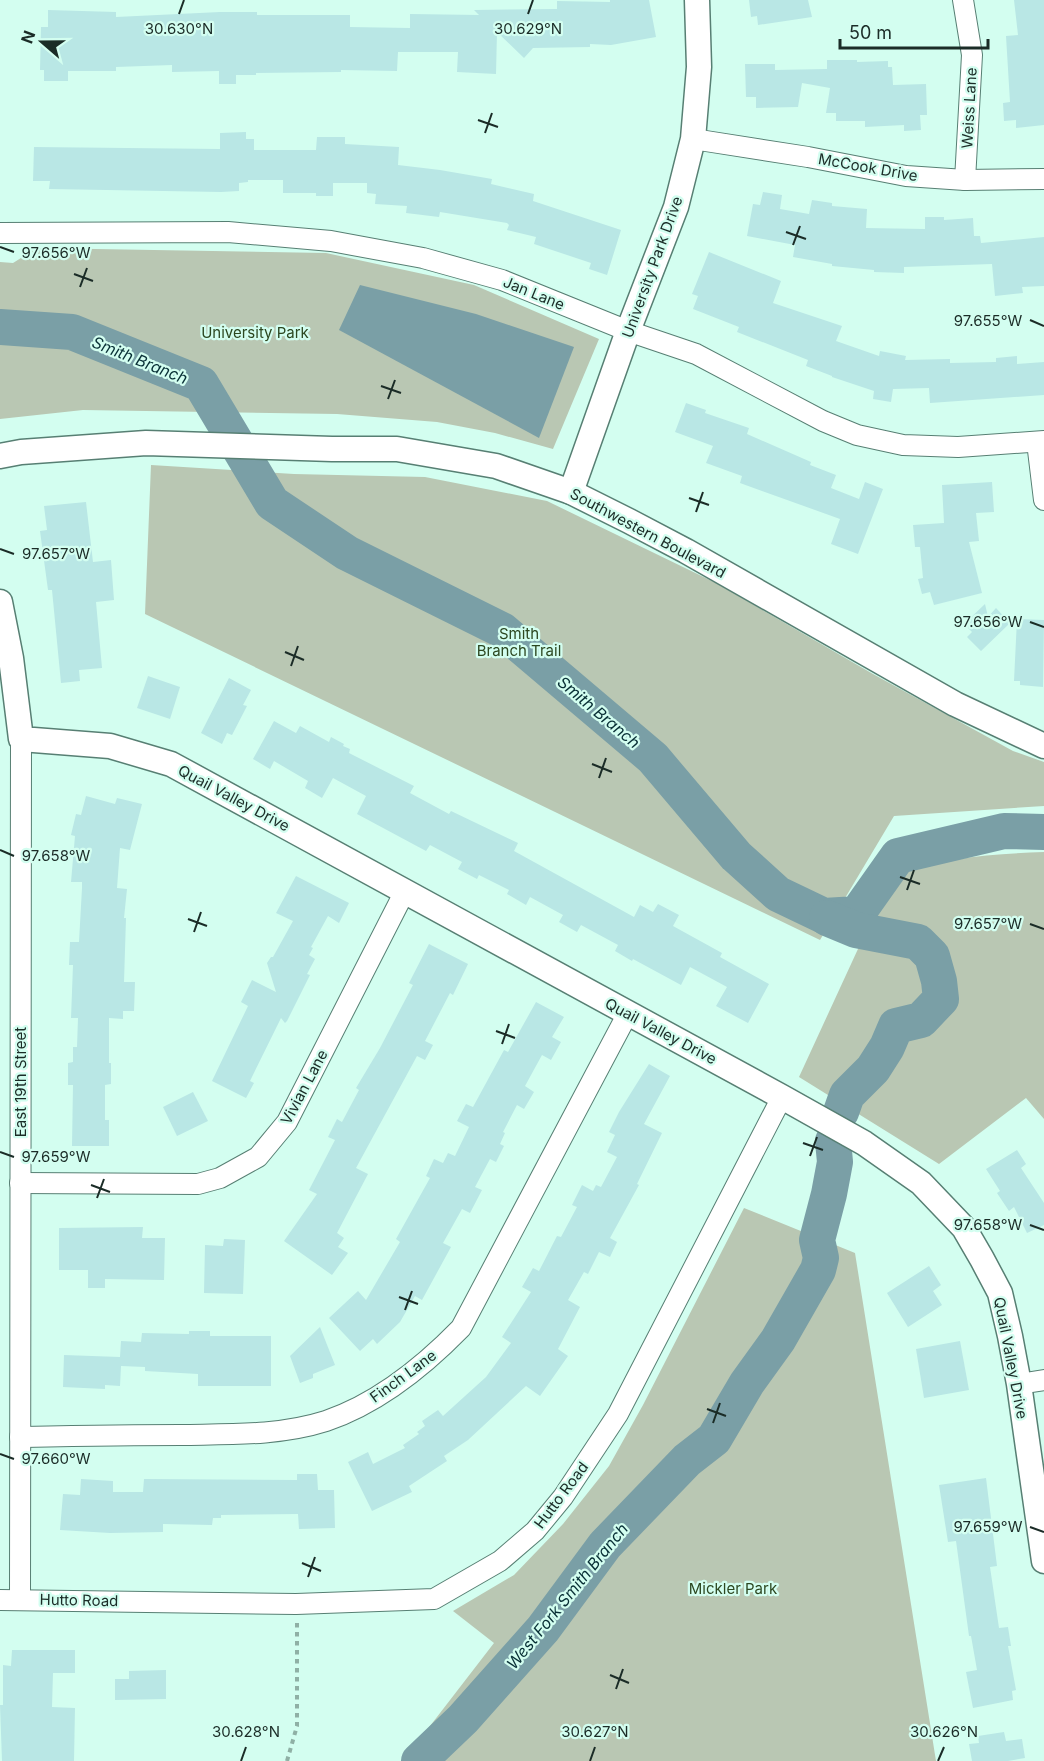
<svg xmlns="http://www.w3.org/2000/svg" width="1044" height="1761" viewBox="0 0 1044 1761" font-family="Inter,sans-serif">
<rect width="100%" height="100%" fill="#d3fef0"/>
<!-- green -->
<g fill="#b9c7b3">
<polygon points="37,248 326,253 474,285 599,339 553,449 495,433 437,422 337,414 83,410 0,419 0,262 13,263"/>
<polygon points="151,465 294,474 425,477 547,501 716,583 873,674 1013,751 1044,762 1044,806 894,816 820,940 145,614"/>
<path d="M1044,852V1119L1026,1098L939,1164L799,1077L893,873C944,858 992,854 1044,852Z"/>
<polygon points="744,1208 855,1253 936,1761 403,1761 494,1643 453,1611 514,1575 563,1524 609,1466 643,1405"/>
</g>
<!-- water -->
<polygon fill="#7a9fa6" points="360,285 476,314 574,347 539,438 339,330"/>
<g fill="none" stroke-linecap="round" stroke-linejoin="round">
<!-- river -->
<g stroke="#7a9fa6" stroke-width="36">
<polyline points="0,327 72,332 201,384 272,503 347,553 502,630 653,758 736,856 778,894 824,916 857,914 898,856 1004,831 1044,832"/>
<polyline points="827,918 856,930 918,942 932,956 939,981 941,999 921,1020 896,1026 887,1047 873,1069 847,1095 841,1112"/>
<polyline points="419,1761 463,1719 543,1629 605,1545 687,1460 714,1439 747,1383 778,1340 818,1270 821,1258 817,1240 829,1194 835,1162 833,1141"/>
</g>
</g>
<!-- building -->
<g fill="#b9e7e5">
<polygon points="610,0 649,0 656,37 611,45 590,44 590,47 533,48 524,58 497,32 496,74 457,72 458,52 398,52 397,71 341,70 341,72 256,73 256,75 236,75 236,84 219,84 219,71 172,72 172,65 116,67 116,71 68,71 68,81 44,81 44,70 40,70 41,27 48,27 48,10 116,12 116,17 220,12 257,12 257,15 350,15 350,27 410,28 410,14 479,15 474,10 557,9 557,1 610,2"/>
<polygon points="749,0 808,0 812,17 758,25 757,16 751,17"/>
<polygon points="1014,0 1044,0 1044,125 1016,128 1016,120 1004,121 1003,103 1010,102 1006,36 1018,35"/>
<polygon points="827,60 857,60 857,62 888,61 888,67 892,67 893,85 926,84 927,115 920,115 921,130 904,131 904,125 865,127 865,121 836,121 836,113 826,113 830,88 802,83 798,107 756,108 756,97 746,97 745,64 775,64 775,70 827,69"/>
<polygon points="246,132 246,139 254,139 254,150 316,150 317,137 345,137 345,144 399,147 398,165 440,170 492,179 491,184 534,194 533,201 621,230 607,275 589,269 591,263 534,244 536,237 507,230 509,225 507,223 440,212 439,217 406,213 407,206 375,204 376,194 367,193 367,183 333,183 333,196 316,196 316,193 283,193 283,180 248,180 248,182 239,183 239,191 221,192 49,189 50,181 33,181 34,147 220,149 220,133"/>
<polygon points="763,192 782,195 780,209 809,214 812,200 832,203 832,206 867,209 866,228 925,229 925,217 944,217 944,220 973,218 974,236 980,236 981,243 1044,237 1044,286 1022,287 1023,293 995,296 992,264 904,267 904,273 874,272 874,270 832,266 832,264 793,257 795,245 747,236 753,204 760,205"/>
<polygon points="709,252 781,281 773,303 842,326 836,341 879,356 880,351 906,356 905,360 950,359 950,363 996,362 996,358 1017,356 1017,364 1044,362 1044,395 930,403 929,388 893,389 891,402 873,399 874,391 832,377 832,376 806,366 808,360 737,332 739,327 693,309 698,296 692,294"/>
<polygon points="686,403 706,410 705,413 749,428 747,434 811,462 810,465 836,475 831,488 859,499 865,482 883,489 858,554 831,544 840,519 740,483 742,476 706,463 713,446 675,432"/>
<polygon points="992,482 994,512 976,513 979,541 969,542 982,593 934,605 930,592 922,594 918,579 923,578 920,547 915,547 913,525 944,523 942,485"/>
<polygon points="86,502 93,562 111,560 114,600 96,602 102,668 79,670 80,681 61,683 52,590 48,590 40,531 47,530 44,506"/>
<polygon points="985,604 988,617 996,608 1010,623 981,651 967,637 972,632 964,624"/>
<polygon points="1017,619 1044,620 1043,687 1020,685 1020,681 1014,681"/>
<polygon points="148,676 180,687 170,719 137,708"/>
<polygon points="229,678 251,690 243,705 247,706 232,735 227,733 222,744 201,733"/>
<polygon points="274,721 296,733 300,726 329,742 331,737 344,744 343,746 350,749 349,753 414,786 410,793 449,814 451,811 518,843 514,851 634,917 640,905 653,912 658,904 679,915 673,926 722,953 720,957 769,984 748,1023 716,1006 727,987 690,967 681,985 633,959 632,961 615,951 618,945 581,925 577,932 559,922 563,915 530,897 526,905 507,894 509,890 479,875 477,879 458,869 462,862 430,845 426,851 357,814 366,796 333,778 322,798 305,788 308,781 274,761 270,769 253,759"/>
<polygon points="86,796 115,804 117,798 142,804 130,850 120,848 117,888 127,889 124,918 126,918 124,982 135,982 134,1011 123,1011 123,1019 109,1018 109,1063 111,1063 111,1084 105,1085 105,1120 109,1120 109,1146 72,1146 73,1085 68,1085 68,1063 73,1062 73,1047 77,1047 78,1018 71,1018 73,965 69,965 70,942 79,942 82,888 82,882 71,882 75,836 71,835 76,814 81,815"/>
<polygon points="296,876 349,903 339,923 328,916 311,947 313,948 309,955 315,959 307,974 310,975 287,1021 285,1023 281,1018 250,1081 254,1083 246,1098 212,1081 248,1006 241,1002 252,980 276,992 267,963 271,957 273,957 293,921 276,913"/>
<polygon points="429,944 468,964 453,995 450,993 425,1041 433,1045 425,1060 417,1056 356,1168 368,1174 337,1233 344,1238 338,1247 348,1253 332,1275 284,1241 317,1194 309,1190 335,1140 328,1137 337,1119 342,1122 359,1090 356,1088 380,1048 413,985 409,983"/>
<polygon points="536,1002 564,1017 552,1037 561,1042 551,1060 542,1055 525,1086 534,1092 524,1109 517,1105 503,1132 505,1133 500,1144 504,1146 496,1162 490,1159 475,1187 482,1190 470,1213 462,1209 443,1243 451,1247 422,1300 415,1296 400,1322 377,1344 373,1339 360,1351 329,1318 358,1291 366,1300 400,1242 396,1239 430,1178 426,1176 434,1159 443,1163 448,1153 455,1156 469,1127 457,1121 466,1104 473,1107 504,1050 508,1052"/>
<polygon points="649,1064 670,1076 644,1124 662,1133 637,1184 639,1185 610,1238 617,1242 610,1257 599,1252 588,1274 584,1272 568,1300 580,1307 558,1349 568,1356 540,1396 526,1386 468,1440 444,1456 447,1461 409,1486 412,1492 372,1511 348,1462 368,1452 373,1464 405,1448 403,1445 419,1434 417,1432 425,1426 422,1421 438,1410 443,1416 486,1377 511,1343 502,1337 531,1292 522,1287 533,1268 539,1271 557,1236 561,1237 577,1207 572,1205 582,1185 593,1191 596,1185 601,1187 617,1157 607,1152 615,1135 609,1132 619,1112"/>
<polygon points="193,1092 208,1121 177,1136 163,1107"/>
<polygon points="1017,1150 1026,1164 1021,1168 1044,1203 1044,1225 1027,1233 1014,1207 1009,1211 997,1193 1000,1191 986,1169"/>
<polygon points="143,1227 142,1238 165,1238 164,1280 105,1279 105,1288 88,1288 88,1270 59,1270 59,1228"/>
<polygon points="224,1239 245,1240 243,1294 204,1293 205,1245 223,1246"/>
<polygon points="929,1266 941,1285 933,1291 942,1305 908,1327 887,1293"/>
<polygon points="320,1327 335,1365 313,1374 313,1378 300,1383 290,1356"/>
<polygon points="189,1331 210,1331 210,1336 271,1336 271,1386 198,1386 198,1374 145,1371 145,1367 121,1366 120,1386 105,1385 105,1389 63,1387 64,1355 120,1357 121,1341 141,1342 142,1333 189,1334"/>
<polygon points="960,1341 969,1390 924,1398 916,1349"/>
<polygon points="297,1474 317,1474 318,1490 334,1490 335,1528 299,1529 298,1514 221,1515 221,1518 213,1518 212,1525 163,1524 163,1532 110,1533 60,1530 63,1494 80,1495 81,1479 113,1481 113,1492 143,1492 144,1479 297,1480"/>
<polygon points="986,1478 997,1566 990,1567 995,1601 999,1628 1008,1627 1011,1646 1008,1646 1016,1690 1012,1691 1013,1700 973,1708 966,1672 977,1670 971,1636 969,1636 956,1541 948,1542 939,1485"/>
<polygon points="12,1650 75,1650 75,1673 53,1673 52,1707 75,1708 74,1761 2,1761 0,1705 3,1705 3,1665 11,1666"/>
<polygon points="166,1670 166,1699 115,1700 115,1679 129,1679 129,1671"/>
<polygon points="1004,1732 1006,1741 1022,1739 1025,1758 1008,1761 972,1761 969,1744 979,1743 978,1736"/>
</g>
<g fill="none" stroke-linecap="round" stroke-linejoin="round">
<!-- minor casing -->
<g stroke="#577f73" stroke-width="22">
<g id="minor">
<polyline points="963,0 972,55 965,180"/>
<polyline points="693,139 808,157 906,176 965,180 1044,179"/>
<polyline points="0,233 228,232 331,241 423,258 502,280 628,331 696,354 823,421 857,435 903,445 958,447 1044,441"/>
<polyline points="1037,442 1044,500"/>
<polyline points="20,1183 198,1184 220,1178 258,1157 287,1122 405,891"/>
<polyline points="1019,1384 1044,1380"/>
<path d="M20,1437C74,1436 127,1435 181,1435C229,1434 279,1436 326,1421C379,1403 423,1367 461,1328L628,1013"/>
<polyline points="0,1600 296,1604 434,1599 500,1561 535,1531 563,1497 618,1414 782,1097"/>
<polyline points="20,1600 21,739"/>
</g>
</g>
<!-- tertiary casing -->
<g stroke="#577f73" stroke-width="27">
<g id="tertiary">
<polyline points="0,456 21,452 146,443 332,449 397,449 496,466 571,492 629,521 686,551 955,704 1044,746"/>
<polyline points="571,492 628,331 676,207 693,139 699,67 697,0"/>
<polyline points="0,602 11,658 21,739 110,746 171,764 782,1097 864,1143 921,1183 964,1228 982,1259 1000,1293 1010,1336 1019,1384 1044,1561"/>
</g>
</g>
<!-- path -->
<polyline stroke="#8fb0a5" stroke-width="4" stroke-dasharray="4.5 4.5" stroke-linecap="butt" points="287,1761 297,1726 297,1622"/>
<!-- minor -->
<use href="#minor" stroke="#fff" stroke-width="20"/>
<!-- tertiary -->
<use href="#tertiary" stroke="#fff" stroke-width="24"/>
</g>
<!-- ticks -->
<path fill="none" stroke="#1b2c27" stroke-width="2" d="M179,14L184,0M528,14L533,0M478,120L498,127M485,133L492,113M786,232L806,239M793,245L800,226M0,247L14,252M74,274L93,281M80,287L87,268M1030,320L1044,326M381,386L401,393M388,399L395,380M689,498L709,505M696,512L703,492M0,549L14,554M1030,622L1044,627M285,652L304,660M291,666L298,646M592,764L612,772M599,778L606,758M0,850L14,856M900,877L920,884M907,890L914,870M188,919L207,926M1030,924L1044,929M194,932L201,912M496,1031L515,1038M502,1044L509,1024M803,1143L823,1150M0,1152L14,1157M810,1156L817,1137M91,1185L110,1192M97,1198L104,1179M1030,1225L1044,1230M399,1297L418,1304M405,1310L412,1291M707,1409L726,1416M713,1423L720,1403M0,1454L14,1459M1030,1527L1044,1532M302,1563L321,1571M308,1577L315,1557M610,1675L629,1683M616,1689L623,1669M241,1761L246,1747M590,1761L595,1747M938,1761L944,1747"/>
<g text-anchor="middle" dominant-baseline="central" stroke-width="4.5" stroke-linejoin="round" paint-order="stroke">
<!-- street labels -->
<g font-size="15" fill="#1b2c27" stroke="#d3fef0">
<text transform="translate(969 108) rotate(-87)">Weiss Lane</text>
<text transform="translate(868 167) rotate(10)">McCook Drive</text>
<text transform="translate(652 267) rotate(-70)">University Park Drive</text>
<text transform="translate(534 293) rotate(22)">Jan Lane</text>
<text transform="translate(648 533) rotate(28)">Southwestern Boulevard</text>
<text transform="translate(234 798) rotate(28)">Quail Valley Drive</text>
<text transform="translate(661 1031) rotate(28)">Quail Valley Drive</text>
<text transform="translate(20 1082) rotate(-90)">East 19th Street</text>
<text transform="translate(304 1087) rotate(-62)">Vivian Lane</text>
<text transform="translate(1011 1358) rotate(79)">Quail Valley Drive</text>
<text transform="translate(403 1376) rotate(-36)">Finch Lane</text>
<text transform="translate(561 1495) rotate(-53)">Hutto Road</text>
<text transform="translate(79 1600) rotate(1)">Hutto Road</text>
</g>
<!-- park labels -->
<g font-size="15" fill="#2c4720" stroke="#d3fef0">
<text x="255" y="332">University Park</text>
<text x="519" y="633">Smith<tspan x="519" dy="17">Branch Trail</tspan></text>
<text x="733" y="1588">Mickler Park</text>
</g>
<!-- water labels -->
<g font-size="16" font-style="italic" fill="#082f35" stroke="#d3fef0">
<text transform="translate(140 360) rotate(22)">Smith Branch</text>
<text transform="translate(599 712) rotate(40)">Smith Branch</text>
<text transform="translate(567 1596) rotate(-51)">West Fork Smith Branch</text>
</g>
</g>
<g font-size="15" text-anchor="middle" fill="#1b2c27" stroke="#d3fef0" stroke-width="4.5" stroke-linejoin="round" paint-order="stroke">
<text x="179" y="34">30.630°N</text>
<text x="528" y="34">30.629°N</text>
<text x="56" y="258">97.656°W</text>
<text x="988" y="326">97.655°W</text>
<text x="56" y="559">97.657°W</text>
<text x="988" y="627">97.656°W</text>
<text x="56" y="861">97.658°W</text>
<text x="988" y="929">97.657°W</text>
<text x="56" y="1162">97.659°W</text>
<text x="988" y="1230">97.658°W</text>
<text x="56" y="1464">97.660°W</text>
<text x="988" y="1532">97.659°W</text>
<text x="246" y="1737">30.628°N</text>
<text x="595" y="1737">30.627°N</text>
<text x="944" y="1737">30.626°N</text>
</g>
<!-- north arrow -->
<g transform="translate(42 42) rotate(290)" stroke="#d3fef0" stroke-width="4.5" paint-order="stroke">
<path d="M0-4.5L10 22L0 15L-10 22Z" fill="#1b2c27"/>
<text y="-9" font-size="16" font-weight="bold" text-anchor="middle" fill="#1b2c27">N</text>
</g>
<!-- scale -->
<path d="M840 39v9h148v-9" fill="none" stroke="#1b2c27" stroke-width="3"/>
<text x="849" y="39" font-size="18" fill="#1b2c27" stroke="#d3fef0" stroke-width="4.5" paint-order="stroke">50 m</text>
</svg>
